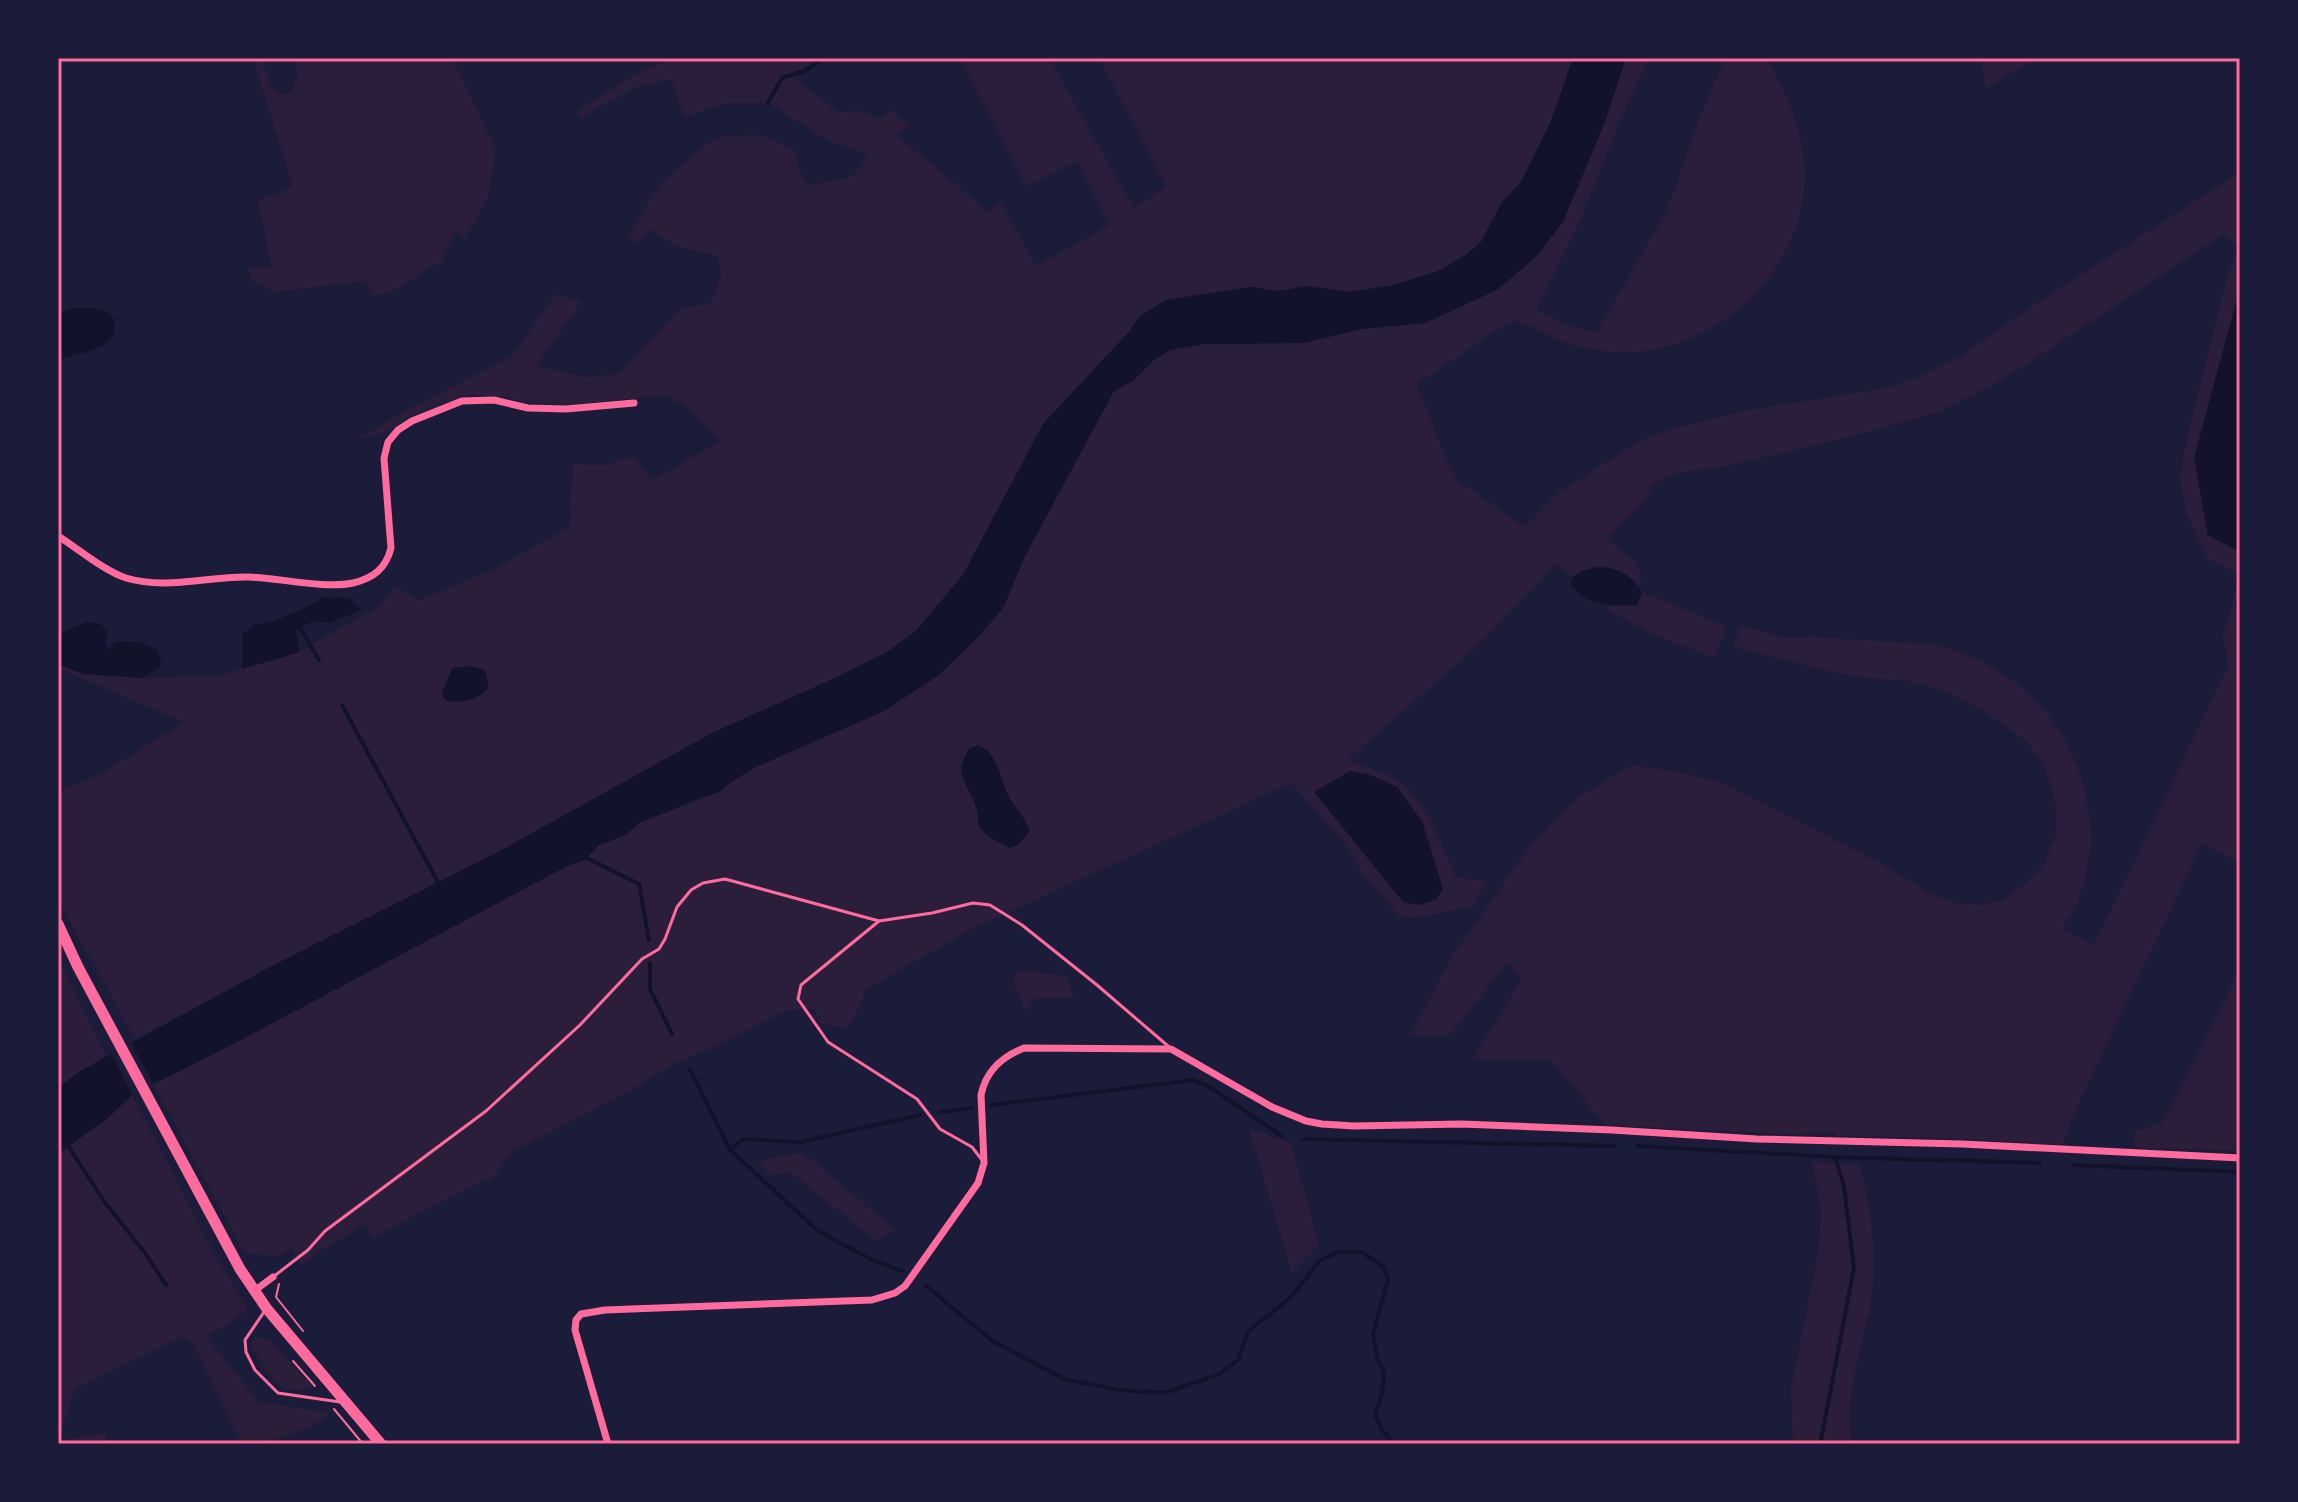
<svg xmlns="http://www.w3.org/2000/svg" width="2298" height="1502" viewBox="0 0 2298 1502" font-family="'Titillium Web',sans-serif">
<rect width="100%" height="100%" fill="#1b1b3a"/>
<!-- green -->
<g fill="#2a1e3b">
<polygon points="253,58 261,58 271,86 283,95 292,90 298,74 294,58 452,58 496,150 488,197 465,239 456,231 442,261 391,292 373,296 365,281 273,292 250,280 249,267 272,268 258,201 293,187"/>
<polygon points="673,58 814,58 795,79 839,113 859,110 880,119 893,110 908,126 897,136 956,184 987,212 1001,203 1036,266 1109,225 1077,161 1026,187 960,58 1049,58 1134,209 1166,186 1099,58 1573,58 1551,121 1521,182 1502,202 1481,242 1466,255 1436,272 1389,286 1349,292 1307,286 1280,291 1250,287 1166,300 1139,317 1128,333 1043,424 963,575 915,632 887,652 835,678 712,733 498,852 268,968 242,983 135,1039 58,900 58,793 102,773 184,722 58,668 58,665 84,674 143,678 218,676 299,652 383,604 396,586 418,601 496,568 569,527 573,464 606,465 634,457 651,480 720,442 686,407 664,395 573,405 531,403 498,396 469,395 412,415 388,431 355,441 407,410 512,356 556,294 581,302 536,366 585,377 619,374 681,308 711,303 721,275 717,256 676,246 650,229 637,244 628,236 660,184 707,144 726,136 760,135 793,149 806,186 853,176 868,154 829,141 768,103 727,103 684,117 671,79 636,87 581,118 577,111 636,74"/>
<path d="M1626,58H1649L1618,126L1582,216L1537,310L1575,328L1597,332L1666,212L1700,117L1725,58H1767C1784,93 1801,121 1804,160C1814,263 1717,358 1615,352C1600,351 1581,348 1567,343C1555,340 1525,322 1517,321C1513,321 1510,323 1506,324L1417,384L1444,454L1456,479L1525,527L1559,492L1640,441L1665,431L1708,420L1749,410L1886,388L1919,377L1964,354L2031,307L2240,172V288L2194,458L2208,535L2240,552V575L2206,557L2185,509L2180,480L2186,441L2227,276L2240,248L2224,234L2035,359L1994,384L1936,413L1856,435L1727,466L1681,472L1659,481L1648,490L1650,495L1607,539L1633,559L1642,576L1639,586L1630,578L1581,572L1573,577L1554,564L1543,579L1471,652L1348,759C1361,766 1376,769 1389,775C1425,793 1441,841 1455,877L1486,882L1474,906L1416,918L1400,917L1363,874L1344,842L1291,783L974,928L863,991L865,995L848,1028L822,1024L814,1009L787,1010L713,1048L677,1062L636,1087L511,1153L492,1179L484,1180L372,1238L367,1224L320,1251L301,1266L292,1248L276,1257L245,1253L153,1084L237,1042L567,866L584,860L599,845L625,835L639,823L719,792L732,781L756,767L884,711L940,675L979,636L1003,608L1025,556L1114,391L1133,381L1154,360L1170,350L1204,344L1303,343L1362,329L1425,323L1605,122Z"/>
<polygon points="1980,58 2037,58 1986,89"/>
<polygon points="2238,583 2240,585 2240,862 2202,844 2080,1100 2062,1145 1944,1138 1835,1136 1836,1132 1804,1133 1803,1135 1605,1125 1550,1059 1473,1059 1521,980 1507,963 1450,1035 1410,1035 1455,952 1531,845 1569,805 1585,793 1631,765 1674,771 1719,782 1882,864 1926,891 1953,903 1980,905 2003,900 2026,883 2045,863 2056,834 2056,808 2050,783 2043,764 2026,741 1987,713 1948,692 1909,681 1868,678 1832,672 1733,647 1741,625 1783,638 1812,637 1930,644 1954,650 1983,662 2016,683 2044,709 2067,742 2083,781 2089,814 2092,840 2084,881 2075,908 2061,929 2094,945 2228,667 2223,634"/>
<polygon points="1642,592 1728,627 1713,657 1647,632 1605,607 1637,605"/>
<polygon points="58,957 106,1056 79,1072 58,1088"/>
<polygon points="2240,970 2240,1151 2135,1147 2135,1131 2162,1123"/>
<polygon points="1019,971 1067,976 1074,998 1035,998 1026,1013 1012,980"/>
<path d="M132,1095L217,1259L247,1307L245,1312L207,1337L259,1402L331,1413C308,1431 270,1444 241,1444L193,1343L184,1336L75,1389L58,1441L105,1433L108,1444H58V1154L109,1117Z"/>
<polygon points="1249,1129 1291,1143 1319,1245 1291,1274 1289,1263"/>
<polygon points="802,1152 810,1158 895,1230 876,1241 790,1172 772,1176 757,1161"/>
<path d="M1812,1162L1860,1165C1871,1210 1878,1253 1871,1299C1864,1347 1843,1395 1852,1444H1793L1791,1389L1819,1248L1821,1211Z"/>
<path d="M255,1337L269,1339L313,1387C276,1400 267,1370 250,1344Z"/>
</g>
<!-- water -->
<g fill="#12122b">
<polygon points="1573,58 1626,58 1605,122 1563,222 1535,258 1497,290 1425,323 1362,329 1303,343 1204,344 1170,350 1154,360 1133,381 1114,391 1025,556 1003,608 979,636 940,674 884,711 756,767 732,781 719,792 702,797 639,823 625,835 599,845 584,860 567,866 237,1042 132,1095 109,1117 58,1154 58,1088 79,1072 268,968 498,852 712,733 835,678 887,652 915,632 963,575 1043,424 1128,333 1139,317 1166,300 1250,287 1280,291 1307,286 1349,292 1389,286 1436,272 1466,255 1481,242 1502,202 1521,182 1551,121"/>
<polygon points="2240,288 2240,552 2208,535 2194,458"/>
<path d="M73,308C88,308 114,305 115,326C115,333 112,338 106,343C92,353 73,354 58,361V313Z"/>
<path d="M1596,567C1618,567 1629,573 1642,592L1637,605C1614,606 1584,607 1571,584L1573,577L1581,572Z"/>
<path d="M323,597L349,598L361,610L330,623L313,621L296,630L299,652L242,669V635L255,624C269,626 311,606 323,597Z"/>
<path d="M86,622L101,624L108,633L105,642L108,650L115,642C132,640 143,642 157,650L162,665L143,678L84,674L58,665V642L62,633Z"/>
<path d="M471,666L485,670L489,688C475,701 465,703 446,701L442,694L452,668Z"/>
<path d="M978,745C998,754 999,774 1007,793C1013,806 1025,817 1030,831L1018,845L1009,848C995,838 988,840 978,824C980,802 961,783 961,768C962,762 966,755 968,749Z"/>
<polygon points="1350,771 1371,775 1397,787 1422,821 1443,889 1437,899 1420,905 1403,902 1314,792"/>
</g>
<!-- pier -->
<polygon fill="#1b1b3a" points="129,1038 155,1087 134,1098 109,1050"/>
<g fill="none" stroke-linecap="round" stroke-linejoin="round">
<!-- stream -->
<g stroke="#12122b" stroke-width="4">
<polyline points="768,103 782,78 807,70 823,58"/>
<polyline points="300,628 319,660"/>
<polyline points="342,705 440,886"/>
<polyline points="585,857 639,884 649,940"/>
<polyline points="650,963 650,989 672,1034"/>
<polyline points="690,1069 730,1150 818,1231 874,1261 903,1271"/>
<polyline points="992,1105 1193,1080 1210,1087 1282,1136"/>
<polyline points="940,1112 972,1108"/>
<polyline points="1303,1139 1614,1146"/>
<polyline points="68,1146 106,1204 145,1253 166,1285"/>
<polyline points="1638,1146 1835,1157 2040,1163"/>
<polyline points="730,1150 743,1139 800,1142 920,1115"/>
<polyline points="2074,1165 2240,1172"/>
<polyline points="925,1285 991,1340 1064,1379 1120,1390 1164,1393 1220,1374 1238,1360 1248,1331 1290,1298 1320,1260 1339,1252 1362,1252 1384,1267 1388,1280 1373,1334 1377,1357 1384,1373 1382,1393 1375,1415 1383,1431 1394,1444"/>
<polyline points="1823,1444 1821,1440 1854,1268 1844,1186 1835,1157"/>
</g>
<!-- path -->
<g stroke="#ff6b9d" stroke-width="2">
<polyline points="279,1284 276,1297 303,1331"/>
<polyline points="293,1361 315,1386"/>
<polyline points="334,1409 363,1444"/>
</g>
<!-- service -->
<g stroke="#ff6b9d" stroke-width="3">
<polyline points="879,921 801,985 798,999 828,1042 917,1099 940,1129 972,1147 982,1160"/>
<polyline points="273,1277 308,1250 325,1231 486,1111 580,1025 642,959 659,949 665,939 677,907 691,890 703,883 725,879 879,921 932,913 973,903 990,905 1022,925 1097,985 1168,1046"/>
<polyline points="264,1312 245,1340 246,1352 255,1370 278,1393 340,1402"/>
</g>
<!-- minor -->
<g stroke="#ff6b9d" stroke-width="7">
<path d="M58,536C77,548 106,572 126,578C166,590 208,576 249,577C280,578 324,589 353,583C374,578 386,568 391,548L384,458L388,442L398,430L412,421L462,401L494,400L528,408L566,409L634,403"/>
<polyline points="254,1291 273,1277"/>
<path d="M608,1444L575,1330L576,1320L581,1314L605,1310L872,1300L895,1293L905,1286L978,1183L984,1163L981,1095C986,1071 1001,1057 1024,1048L1171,1049L1272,1107L1306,1121L1322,1124L1354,1126L1461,1124L1612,1130L1757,1139L1962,1144L2240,1158"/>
</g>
<!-- primary -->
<polyline stroke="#ff6b9d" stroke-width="11" points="58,924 78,967 240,1269 267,1309 381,1444"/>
</g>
<!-- border -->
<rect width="2298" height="1502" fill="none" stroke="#1b1b3a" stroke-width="120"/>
<rect x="60" y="60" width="2178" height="1382" fill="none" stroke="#ff6b9d" stroke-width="3"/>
</svg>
